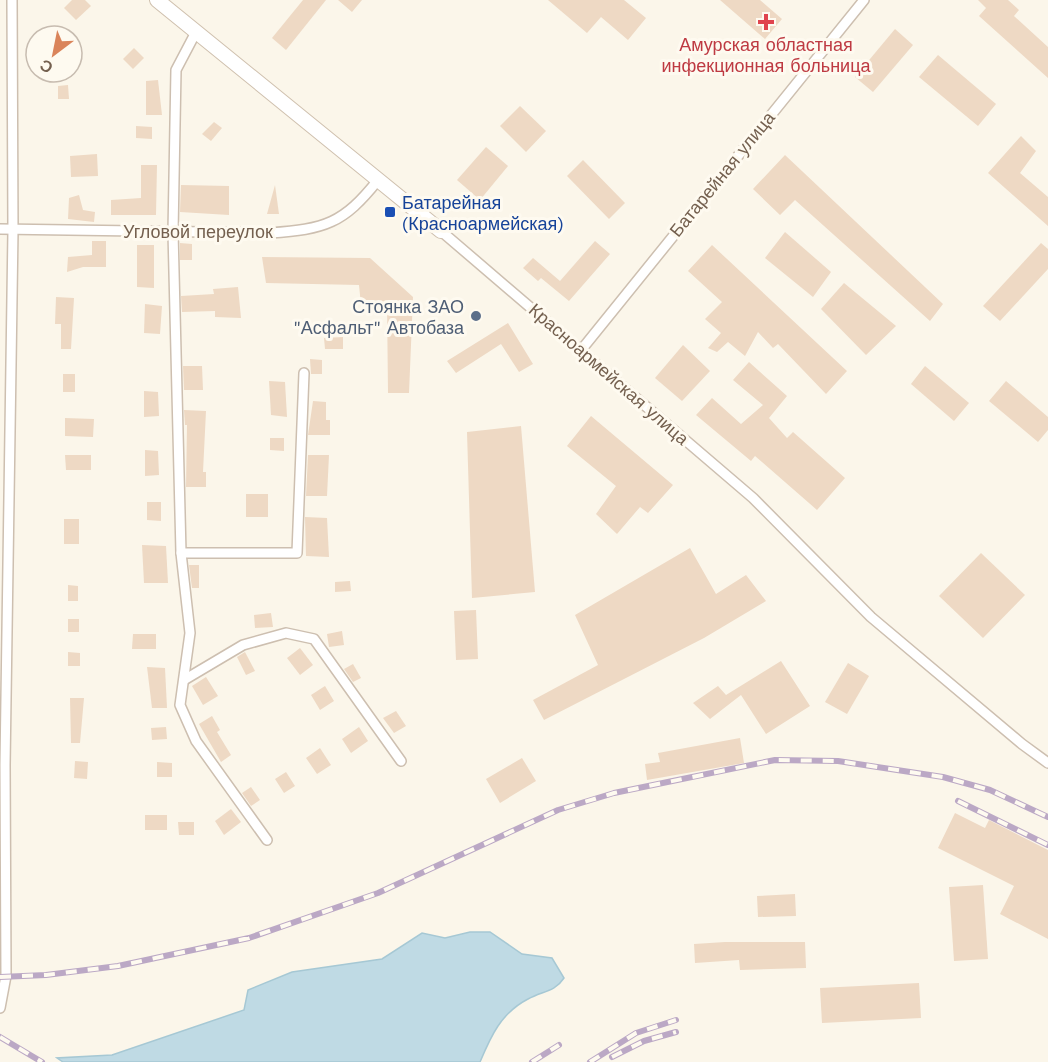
<svg xmlns="http://www.w3.org/2000/svg" width="1048" height="1062" viewBox="0 0 1048 1062" font-family="'Work Sans',sans-serif">
<rect width="100%" height="100%" fill="#fbf6ea"/>
<!-- water -->
<path fill="#bfdae4" stroke="#a6c8d4" stroke-width="1.5" d="M470,932H490L522,954L552,958L564,978C555,992 542,991 528,999C501,1013 491,1036 480,1062H63L57,1058L112,1055L244,1010L248,990L292,972L382,959L422,933L445,938Z"/>
<!-- building -->
<g fill="#eed9c4">
<polygon points="72,0 85,0 91,6 76,20 64,8"/>
<polygon points="303,0 326,0 286,50 272,38"/>
<polygon points="338,0 362,0 352,12"/>
<polygon points="548,0 624,0 646,18 628,40 601,17 587,33"/>
<polygon points="720,0 760,0 782,19 765,39"/>
<polygon points="978,0 1008,0 1019,10 1014,16 1048,47 1048,78 979,16 986,8"/>
<polygon points="895,29 913,45 873,92 855,77"/>
<polygon points="134,48 144,58 133,69 123,59"/>
<polygon points="938,55 996,104 978,126 919,77"/>
<polygon points="158,80 162,115 146,115 146,81"/>
<polygon points="68,85 69,99 58,99 58,86"/>
<polygon points="520,106 546,131 526,152 500,126"/>
<polygon points="214,122 222,128 211,141 202,134"/>
<polygon points="136,126 152,127 152,139 136,138"/>
<polygon points="1021,136 1036,151 1020,173 1048,197 1048,226 988,173"/>
<polygon points="486,147 508,166 480,200 457,180"/>
<polygon points="97,154 98,176 71,177 70,156"/>
<polygon points="785,155 943,304 930,321 795,200 780,215 753,189"/>
<polygon points="583,160 625,203 609,219 567,176"/>
<polygon points="141,165 157,165 156,215 111,215 111,200 141,198"/>
<polygon points="181,185 229,186 229,215 180,212"/>
<polygon points="275,185 279,214 267,214"/>
<polygon points="79,195 83,210 95,212 94,222 68,219 69,198"/>
<polygon points="785,232 831,272 813,297 765,258"/>
<polygon points="92,241 106,241 106,267 83,267 67,272 68,257 92,255"/>
<polygon points="595,241 610,254 569,301 541,278 538,281 523,268 533,258 560,281"/>
<polygon points="180,243 192,244 192,260 180,260"/>
<polygon points="1041,243 1048,249 1048,269 1000,321 983,306"/>
<polygon points="137,245 154,245 154,288 137,287"/>
<polygon points="712,245 847,371 826,394 778,344 773,348 758,332 745,356 728,342 717,352 708,348 721,333 705,319 722,302 688,271"/>
<polygon points="262,257 370,258 413,297 409,393 388,393 387,303 361,305 359,285 266,283"/>
<polygon points="844,283 896,326 866,355 821,309"/>
<polygon points="238,287 241,318 215,317 215,311 182,312 181,296 214,294 213,289"/>
<polygon points="56,297 74,298 71,349 61,349 61,324 55,324"/>
<polygon points="145,304 162,306 160,334 144,333"/>
<polygon points="508,323 533,364 519,372 501,344 456,373 447,361"/>
<polygon points="343,337 343,349 325,349 324,338"/>
<polygon points="683,345 710,371 682,401 655,378"/>
<polygon points="310,359 322,360 322,374 311,374"/>
<polygon points="749,362 787,396 769,418 787,438 793,432 845,478 817,510 755,456 751,461 696,415 712,398 741,424 763,405 733,380"/>
<polygon points="183,366 202,366 203,390 184,390"/>
<polygon points="925,366 969,403 954,421 911,384"/>
<rect x="63" y="374" width="12" height="18"/>
<polygon points="269,381 285,382 287,417 271,415"/>
<polygon points="1006,381 1048,417 1048,430 1038,442 989,401"/>
<polygon points="144,391 158,392 159,416 144,417"/>
<polygon points="313,401 326,402 326,420 330,420 330,435 308,435"/>
<polygon points="184,410 206,411 203,472 206,472 206,487 186,487 187,425 185,425"/>
<polygon points="591,416 673,485 648,513 640,507 617,534 596,514 616,486 567,446"/>
<polygon points="65,418 94,419 93,437 65,436"/>
<polygon points="521,426 535,592 472,598 467,432"/>
<polygon points="270,438 284,438 284,451 270,450"/>
<polygon points="145,450 158,451 159,475 145,476"/>
<polygon points="65,455 91,455 91,470 66,470"/>
<polygon points="308,455 329,455 327,496 306,496"/>
<rect x="246" y="494" width="22" height="23"/>
<polygon points="147,502 161,502 161,521 147,520"/>
<polygon points="305,517 327,518 329,557 306,556"/>
<rect x="64" y="519" width="15" height="25"/>
<polygon points="142,545 166,546 168,583 144,583"/>
<polygon points="690,548 716,594 746,575 766,601 704,638 544,720 533,700 598,665 575,615"/>
<polygon points="981,553 1025,595 983,638 939,596"/>
<polygon points="189,565 199,565 199,588 192,588"/>
<polygon points="350,581 351,591 335,592 335,582"/>
<polygon points="68,585 78,586 78,601 68,601"/>
<polygon points="476,610 478,659 456,660 454,611"/>
<polygon points="271,613 273,627 255,628 254,615"/>
<rect x="68" y="619" width="11" height="13"/>
<polygon points="342,631 344,645 329,647 327,634"/>
<polygon points="133,634 156,634 156,649 132,649"/>
<polygon points="300,648 313,665 300,675 287,658"/>
<polygon points="68,652 80,653 80,666 68,666"/>
<polygon points="245,652 255,671 246,675 237,657"/>
<polygon points="781,661 810,706 766,734 741,695 710,719 693,703 718,686 726,695"/>
<polygon points="848,663 869,676 847,714 825,702"/>
<polygon points="353,664 361,678 353,682 344,669"/>
<polygon points="147,667 165,668 167,708 152,708"/>
<polygon points="206,677 218,696 203,705 192,686"/>
<polygon points="325,686 334,701 320,710 311,695"/>
<polygon points="70,698 84,698 80,743 71,743"/>
<polygon points="396,711 406,726 394,733 383,718"/>
<polygon points="212,716 220,730 217,732 231,755 221,762 199,724"/>
<polygon points="166,727 167,739 152,740 151,728"/>
<polygon points="359,727 368,741 351,753 342,739"/>
<polygon points="740,738 744,763 647,780 645,764 660,762 658,753"/>
<polygon points="320,748 331,765 317,774 306,758"/>
<polygon points="522,758 536,781 500,803 486,779"/>
<polygon points="75,761 88,762 87,779 74,778"/>
<polygon points="157,762 172,763 172,777 157,777"/>
<polygon points="286,772 295,786 284,793 275,779"/>
<polygon points="251,787 260,800 251,806 242,793"/>
<polygon points="231,809 241,822 224,835 215,821"/>
<polygon points="955,813 985,828 989,820 1048,850 1048,939 1000,914 1014,886 938,848"/>
<rect x="145" y="815" width="22" height="15"/>
<polygon points="178,822 194,822 194,835 179,835"/>
<polygon points="983,885 988,959 954,961 949,887"/>
<polygon points="795,894 796,916 758,917 757,896"/>
<polygon points="725,942 805,942 806,968 740,970 739,960 695,963 694,944"/>
<polygon points="919,983 921,1018 822,1023 820,988"/>
</g>
<g fill="none" stroke-linecap="round" stroke-linejoin="round">
<!-- street casing -->
<g stroke="#cdbfb0" stroke-width="12">
<g id="street">
<polyline points="196,32 176,70 173,232 181,553 190,633 180,705 196,741 267,840"/>
<path d="M0,229L270,233C325,229 343,224 378,180"/>
<polyline points="441,231 753,498 871,617 1022,744 1048,763"/>
<polyline points="582,349 864,0"/>
<polyline points="181,553 297,553 304,373"/>
<polyline points="184,680 243,645 286,633 314,639 401,761"/>
<polyline points="0,1008 6,976 5,765 13,230 12,0"/>
</g>
</g>
<!-- secondary casing -->
<g stroke="#cfc0ae" stroke-width="16">
<polyline id="secondary" points="157,0 441,231"/>
</g>
<!-- street -->
<use href="#street" stroke="#fff" stroke-width="9"/>
<!-- secondary -->
<use href="#secondary" stroke="#fff" stroke-width="14"/>
<!-- rail casing -->
<g stroke="#bba8c5" stroke-width="6">
<g id="rail">
<polyline points="958,801 1048,845"/>
<polyline points="0,977 46,975 118,966 249,938 378,893 558,810 614,793 775,760 838,761 943,777 990,790 1048,817"/>
<polyline points="0,1037 42,1062"/>
<polyline points="612,1057 644,1041 676,1032"/>
<polyline points="532,1062 559,1045"/>
<polyline points="590,1062 636,1033 676,1020"/>
</g>
</g>
<!-- rail -->
<use href="#rail" stroke="#fefaf0" stroke-width="4" stroke-dasharray="11" stroke-linecap="butt"/>
</g>
<!-- markers -->
<path fill="#e0444e" stroke="#fefaf0" stroke-width="2" d="M763 13h6v6h6v6h-6v6h-6v-6h-6v-6h6z"/>
<rect fill="#1a4fb4" stroke="#fefaf0" stroke-width="2" x="384" y="206" width="12" height="12" rx="3"/>
<circle fill="#5c6f8a" stroke="#fefaf0" stroke-width="2" cx="476" cy="316" r="6"/>
<g text-anchor="middle" dominant-baseline="central" stroke-width="6" stroke-linejoin="round" paint-order="stroke">
<!-- health labels -->
<g font-size="18" fill="#be3a42" stroke="#fefaf0">
<text x="766" y="44">Амурская областная<tspan x="766" dy="21">инфекционная больница</tspan></text>
</g>
<!-- street labels -->
<g font-size="18" fill="#74604f" stroke="#fefaf0">
<text transform="translate(722 174) rotate(-51)">Батарейная улица</text>
<text x="198" y="231">Угловой переулок</text>
<text transform="translate(609 374) rotate(41)">Красноармейская улица</text>
</g>
<!-- transit labels -->
<g font-size="18" fill="#164399" stroke="#fefaf0" text-anchor="start">
<text x="402" y="202">Батарейная<tspan x="402" dy="21">(Красноармейская)</tspan></text>
</g>
<!-- service labels -->
<g font-size="18" fill="#4e5e75" stroke="#fefaf0" text-anchor="end">
<text x="464" y="306">Стоянка ЗАО<tspan x="464" dy="21">"Асфальт" Автобаза</tspan></text>
</g>
</g>
<!-- north arrow -->
<g transform="translate(54 54) rotate(212)"><circle r="28" fill="#fefaf0" stroke="#c7bcb0" stroke-width="1.5"/>
<path d="M0-4.5L10 22L0 15L-10 22Z" fill="#da845a"/>
<text y="-9" font-size="16" font-weight="bold" text-anchor="middle" fill="#74604f">С</text>
</g>
</svg>
